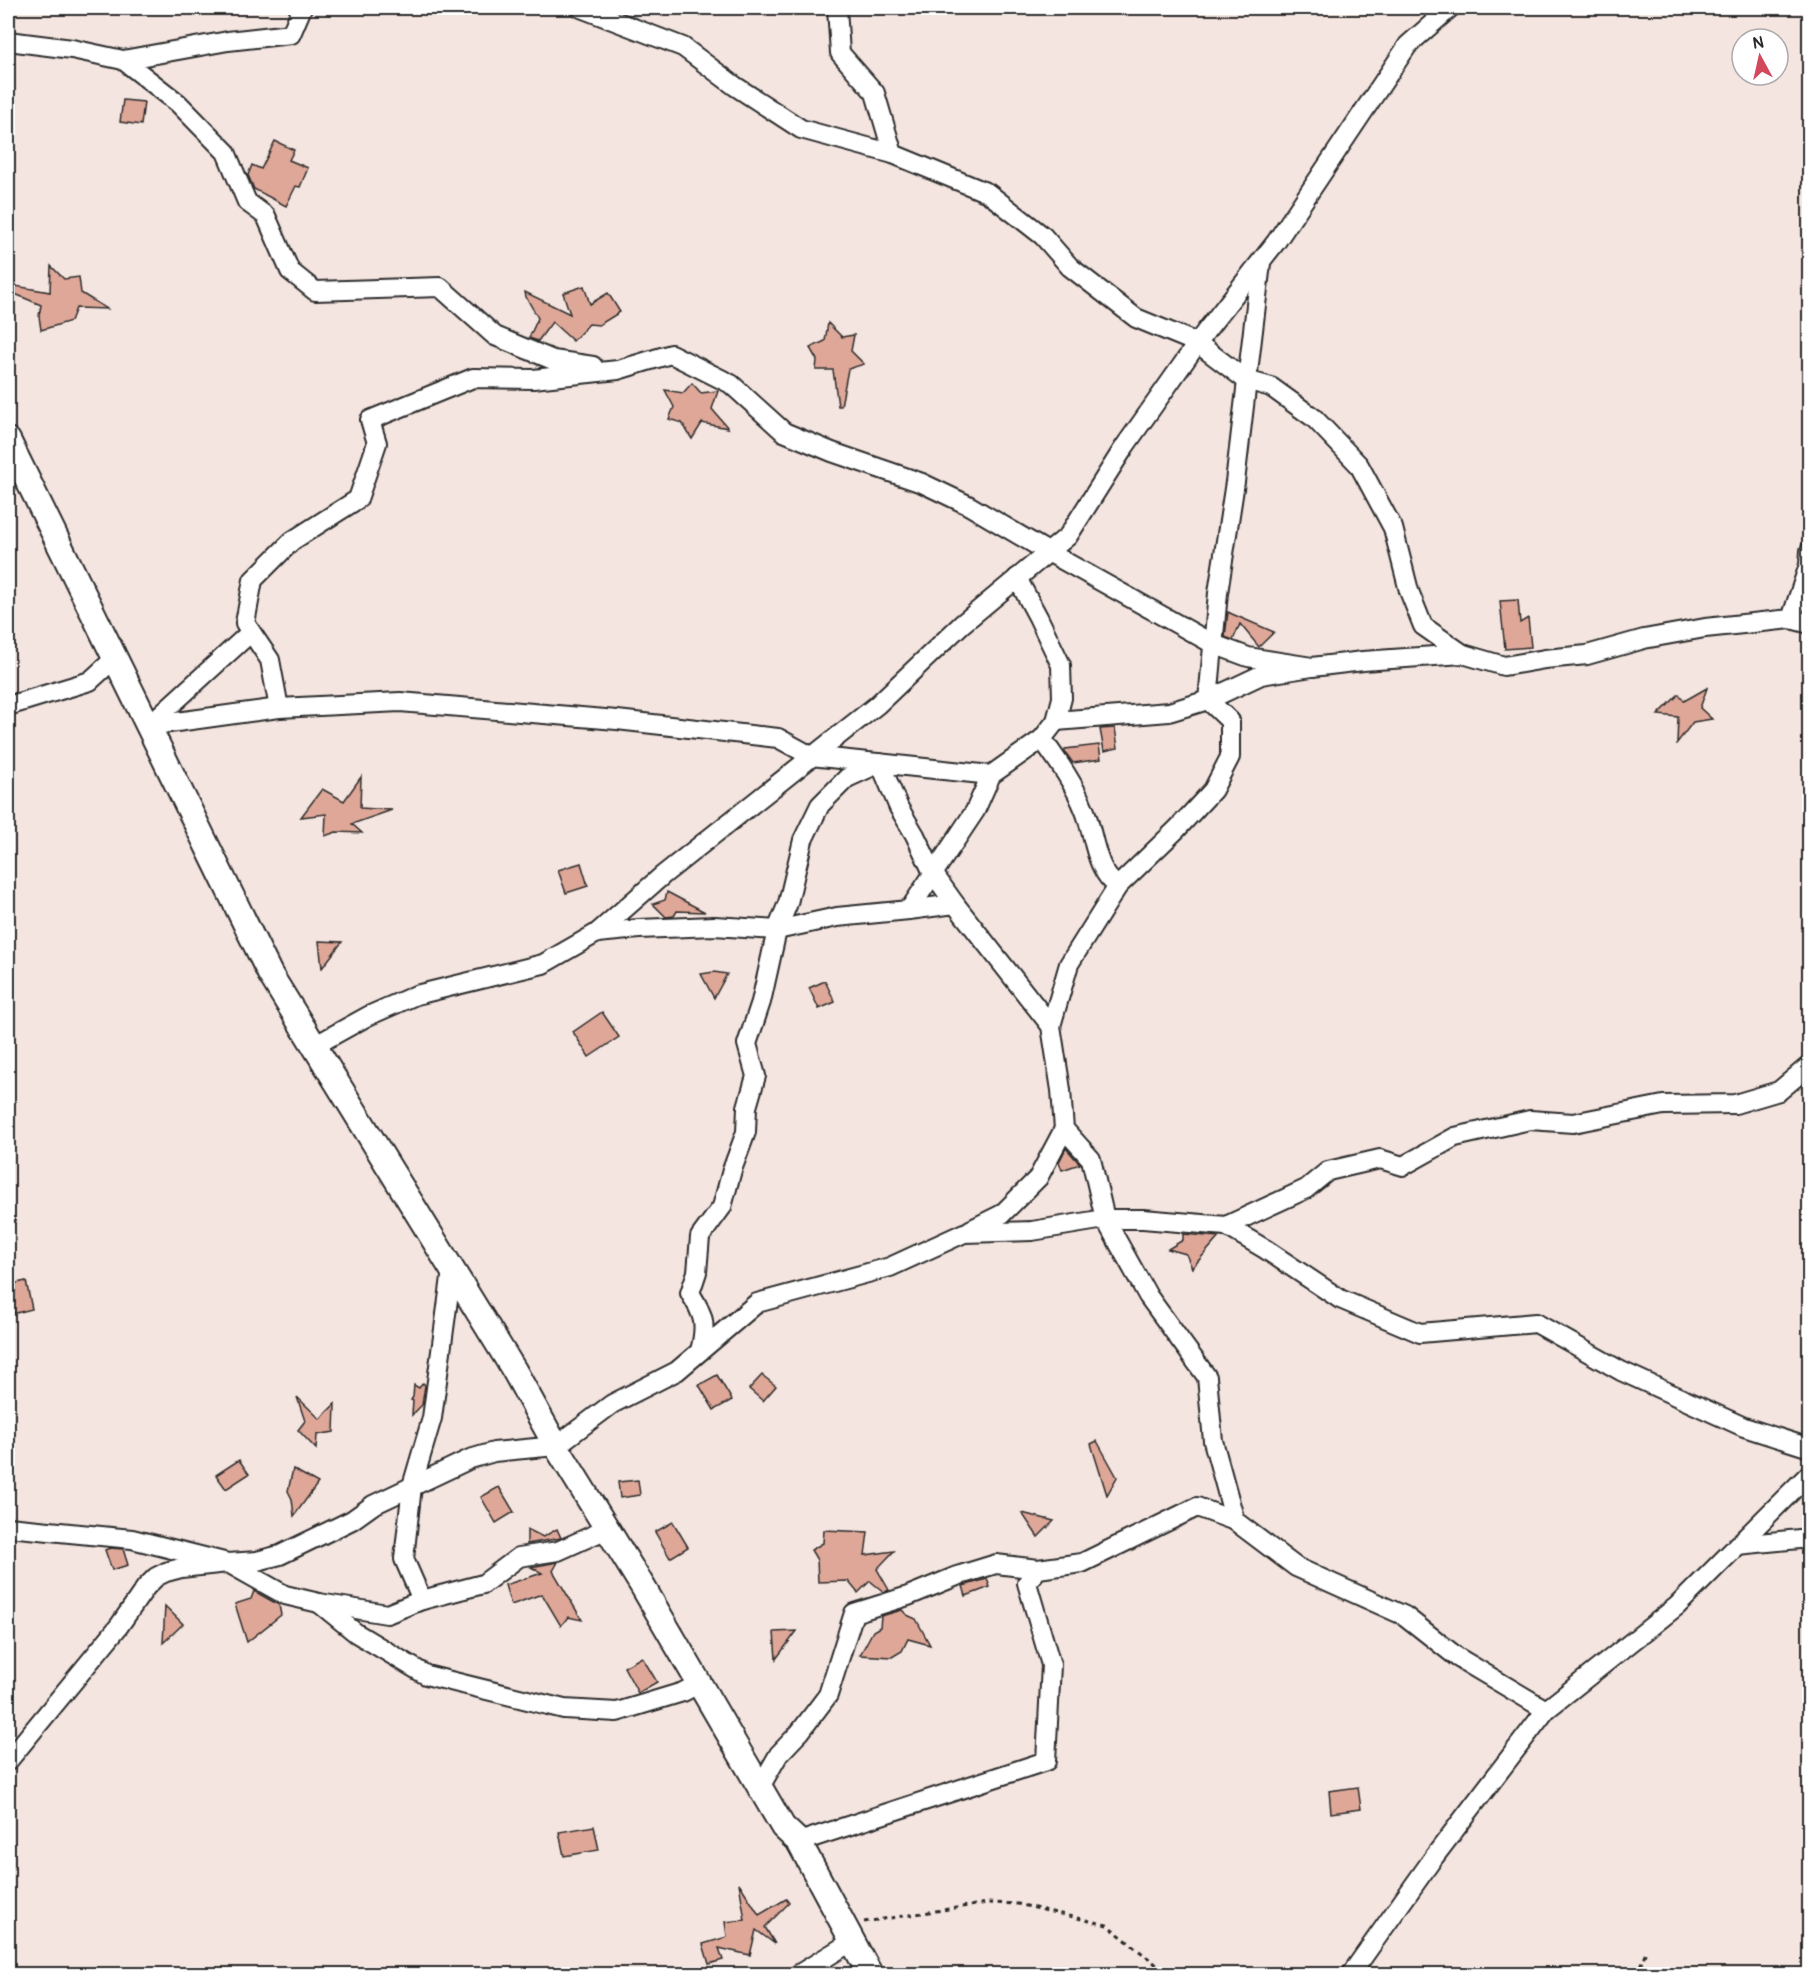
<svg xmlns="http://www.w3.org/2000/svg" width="1817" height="1982" viewBox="0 0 1817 1982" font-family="Pangolin,sans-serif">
<rect width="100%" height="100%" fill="#f5e5e0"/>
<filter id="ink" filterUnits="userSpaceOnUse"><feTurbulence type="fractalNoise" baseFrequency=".0167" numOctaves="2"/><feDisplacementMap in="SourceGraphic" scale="12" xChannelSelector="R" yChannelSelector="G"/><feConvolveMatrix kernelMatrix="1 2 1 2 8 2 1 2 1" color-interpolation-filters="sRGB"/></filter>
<g filter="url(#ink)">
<!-- building -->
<g fill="#dfa798" stroke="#2b2b2b" stroke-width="1.5">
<polygon points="123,100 144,102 141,125 120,122"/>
<polygon points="275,141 294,150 289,160 308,168 300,187 296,186 286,206 254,189 248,175 252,165 261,169"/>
<polygon points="51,266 64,279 79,277 81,293 107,309 76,308 71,321 41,330 39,316 41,305 8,291 10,285 50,292"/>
<polygon points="584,286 590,304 608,293 620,312 599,325 589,324 573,341 552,322 538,341 529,338 538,318 526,297 525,292 570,314 563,293"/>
<polygon points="828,323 842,337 854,335 851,351 864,364 848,369 841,406 838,406 833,370 816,370 817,360 810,348 825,341"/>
<polygon points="692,383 701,393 718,391 712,409 728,428 702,423 692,439 682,423 669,419 674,407 665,390 683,393"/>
<polygon points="1518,600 1520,623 1528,618 1531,647 1505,649 1500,601"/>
<polygon points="1228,612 1232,614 1274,632 1259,647 1240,624 1233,640 1225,637"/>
<polygon points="1707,688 1700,708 1712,719 1693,722 1677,743 1678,717 1658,715 1679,694 1684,701"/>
<polygon points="1115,728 1118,748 1104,751 1100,729"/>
<polygon points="1099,745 1101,759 1073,763 1065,752 1065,749"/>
<polygon points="361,777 360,808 392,810 352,824 362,833 336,832 325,836 326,814 301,817 322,789 344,801"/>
<polygon points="581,863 588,886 566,893 558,870"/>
<polygon points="667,892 705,912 677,911 674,916 666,917 653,904 665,900"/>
<polygon points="319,941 342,942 322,968"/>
<polygon points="714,972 727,974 714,998 701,974"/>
<polygon points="825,981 835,1002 819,1009 809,988"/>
<polygon points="602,1012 619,1037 589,1057 573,1032"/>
<polygon points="1066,1148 1080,1164 1062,1170 1059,1162"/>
<polygon points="1183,1234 1219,1237 1192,1268 1186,1254 1168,1249 1183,1240"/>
<polygon points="26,1281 32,1309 8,1315 8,1285"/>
<polygon points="717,1375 732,1400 714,1410 699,1385"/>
<polygon points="762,1375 776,1386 763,1401 749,1389"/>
<polygon points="423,1383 425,1385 422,1405 412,1415 413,1401 411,1400 413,1397 414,1385 419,1388"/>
<polygon points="297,1397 320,1419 335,1404 334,1432 317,1435 316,1449 298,1430 305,1421"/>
<polygon points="1097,1441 1117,1477 1107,1495 1091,1444"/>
<polygon points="239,1460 249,1474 226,1489 216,1475"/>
<polygon points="293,1469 318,1483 294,1516 292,1499 288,1491"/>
<polygon points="638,1480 640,1495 620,1498 618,1482"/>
<polygon points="499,1487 514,1512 496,1523 481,1497"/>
<polygon points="1022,1513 1054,1521 1038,1537"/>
<polygon points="673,1522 688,1547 670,1558 655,1532"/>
<polygon points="527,1529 543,1537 557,1529 561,1538 527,1544"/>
<polygon points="824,1530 868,1532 865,1555 894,1551 877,1569 889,1590 884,1592 870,1581 858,1593 848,1581 818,1582 817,1560 811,1550 823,1543"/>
<polygon points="110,1548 123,1549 128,1565 112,1570 105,1550"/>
<polygon points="558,1562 553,1571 582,1620 568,1617 561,1626 542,1594 511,1605 505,1585 542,1573 531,1567"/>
<polygon points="987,1579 990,1587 966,1596 963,1586"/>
<polygon points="254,1591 279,1605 281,1615 247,1642 235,1604 251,1599"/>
<polygon points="165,1606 183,1624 163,1643"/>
<polygon points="902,1610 907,1615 916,1619 930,1645 908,1639 902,1651 892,1657 860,1655 873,1631 880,1627 881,1616"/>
<polygon points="797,1631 776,1659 774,1632"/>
<polygon points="642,1657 657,1682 638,1693 624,1667"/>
<polygon points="1358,1787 1361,1809 1331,1813 1329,1791"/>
<polygon points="594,1826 599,1850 564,1856 559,1832"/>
<polygon points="739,1883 759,1915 786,1899 789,1903 765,1927 775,1944 756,1930 750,1955 719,1948 723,1960 709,1964 703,1944 727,1937 725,1922 745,1920"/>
</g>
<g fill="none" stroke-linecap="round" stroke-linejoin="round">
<!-- minor casing -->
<g stroke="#2b2b2b" stroke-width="22">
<g id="minor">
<polyline points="581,8 683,47 735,86 801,129 893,154"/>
<polyline points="837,8 840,53 875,93 893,154 988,193 1043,236 1070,267 1136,318 1197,343 1246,380 1271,387 1314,418 1359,465 1393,528 1409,591 1423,626 1463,654"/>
<polyline points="8,41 72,49 123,60 178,103 226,152 247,202 266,216 290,271 315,291 440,287 495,336 553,360 593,366"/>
<polyline points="123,60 228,41 291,34 302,8"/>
<polyline points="1791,619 1810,624"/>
<polyline points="8,706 90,681 115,658"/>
<polyline points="279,708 270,660 245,623 253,580 292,541 358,499 377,443 370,420 473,378 533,379 618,370 671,354 731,384 784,432 832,452 922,483 968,505 1048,552 1213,644 1248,657 1312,667"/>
<polyline points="1056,721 1169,712 1208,700 1261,675 1312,667 1363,661 1463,654 1504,666 1545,659 1587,655 1644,639 1705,628 1791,619 1809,565 1810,551"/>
<polyline points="148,726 279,708 400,702 617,720 778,738 811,756 991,775"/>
<polyline points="148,726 251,632"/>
<path d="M1042,739C1058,761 1075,785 1085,811C1094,833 1095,872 1118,886"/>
<polyline points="909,910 955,904 1051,1026 1061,1090 1064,1129 1091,1159 1105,1219 1143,1219 1226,1226 1306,1189 1328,1171 1380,1159 1403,1166 1455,1137 1530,1120 1573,1123 1663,1105 1735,1104 1779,1091 1810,1065"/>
<polyline points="597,933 639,929 714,926 777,930 837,917 909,910 975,811 991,775 1042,739 1056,721 1062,698 1061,665 1038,617 1017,578"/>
<polyline points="1051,1026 1069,964 1118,886 1177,829 1213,790 1230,757 1230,721 1208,700 1218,593 1235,482 1261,263"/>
<polyline points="314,1046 368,1016 416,995 543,964 597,933 663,875 877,705 962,624 1068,536 1125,446 1206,331 1276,242 1408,45 1450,8"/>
<polyline points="1226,1226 1265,1249 1340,1299 1420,1333 1536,1323 1621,1371 1744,1427 1810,1448"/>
<polyline points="970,1230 1002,1214 1038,1178 1064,1129"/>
<path d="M700,1351C707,1324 704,1315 690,1293L697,1272L700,1237L722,1207L732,1170L746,1132L747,1107L756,1076L747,1044L761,1002L777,930L788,903L803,840L820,805L847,778L880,763L899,808L915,835L933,873L955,904"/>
<polyline points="8,1527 132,1539 228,1563 257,1561 280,1555 352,1520 373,1505 470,1459 494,1452 556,1446 612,1404 677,1371 757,1303 890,1267 964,1233 1032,1231 1105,1219 1148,1296 1207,1377 1213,1441 1235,1521"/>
<polyline points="1737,1545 1810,1538"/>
<polyline points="422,1600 404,1559 412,1486 432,1418 452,1270"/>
<polyline points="319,1603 356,1633 426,1675 564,1709 617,1712 683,1692 700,1683"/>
<polyline points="8,1761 119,1626 146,1587 156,1577 166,1572 181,1568 228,1563 285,1595 319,1603 387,1614 422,1600 483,1584 519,1557 558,1551 607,1529"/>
<polyline points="760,1787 779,1754 800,1732 828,1695 854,1613 908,1596 957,1576 996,1564 1038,1569"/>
<polyline points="799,1842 1046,1761 1051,1665 1027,1583 1038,1569 1082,1563 1197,1507 1235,1521 1296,1567 1405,1616 1457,1657 1546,1710"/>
<polyline points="799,1974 851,1942"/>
<polyline points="1351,1974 1434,1857 1546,1710 1677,1606 1810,1473"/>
</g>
</g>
<!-- secondary casing -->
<g stroke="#2b2b2b" stroke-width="28">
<polyline id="secondary" points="8,440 270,974 514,1370 556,1446 643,1587 783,1827 799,1842 870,1974"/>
</g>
<!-- path -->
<g stroke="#2b2b2b" stroke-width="3" stroke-dasharray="4.5 4.5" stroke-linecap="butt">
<polyline points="864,1922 988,1903 1018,1904 1107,1925 1168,1974"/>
<polyline points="1637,1974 1646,1951"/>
</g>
<!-- minor -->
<use href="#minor" stroke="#fff" stroke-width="18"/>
<!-- secondary -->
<use href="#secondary" stroke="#fff" stroke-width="24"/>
</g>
</g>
<!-- margin -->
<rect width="1817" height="1982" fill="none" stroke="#fff" stroke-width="30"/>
<rect x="15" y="15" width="1787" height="1952" fill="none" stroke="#2b2b2b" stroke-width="2" filter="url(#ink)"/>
<!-- north arrow -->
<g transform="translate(1760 57) rotate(352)"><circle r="28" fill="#ffffff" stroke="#aaaaaa" stroke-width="1.5"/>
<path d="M0-4.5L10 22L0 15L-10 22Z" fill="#d1495b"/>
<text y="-9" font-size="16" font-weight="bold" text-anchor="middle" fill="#2b2b2b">N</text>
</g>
</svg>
